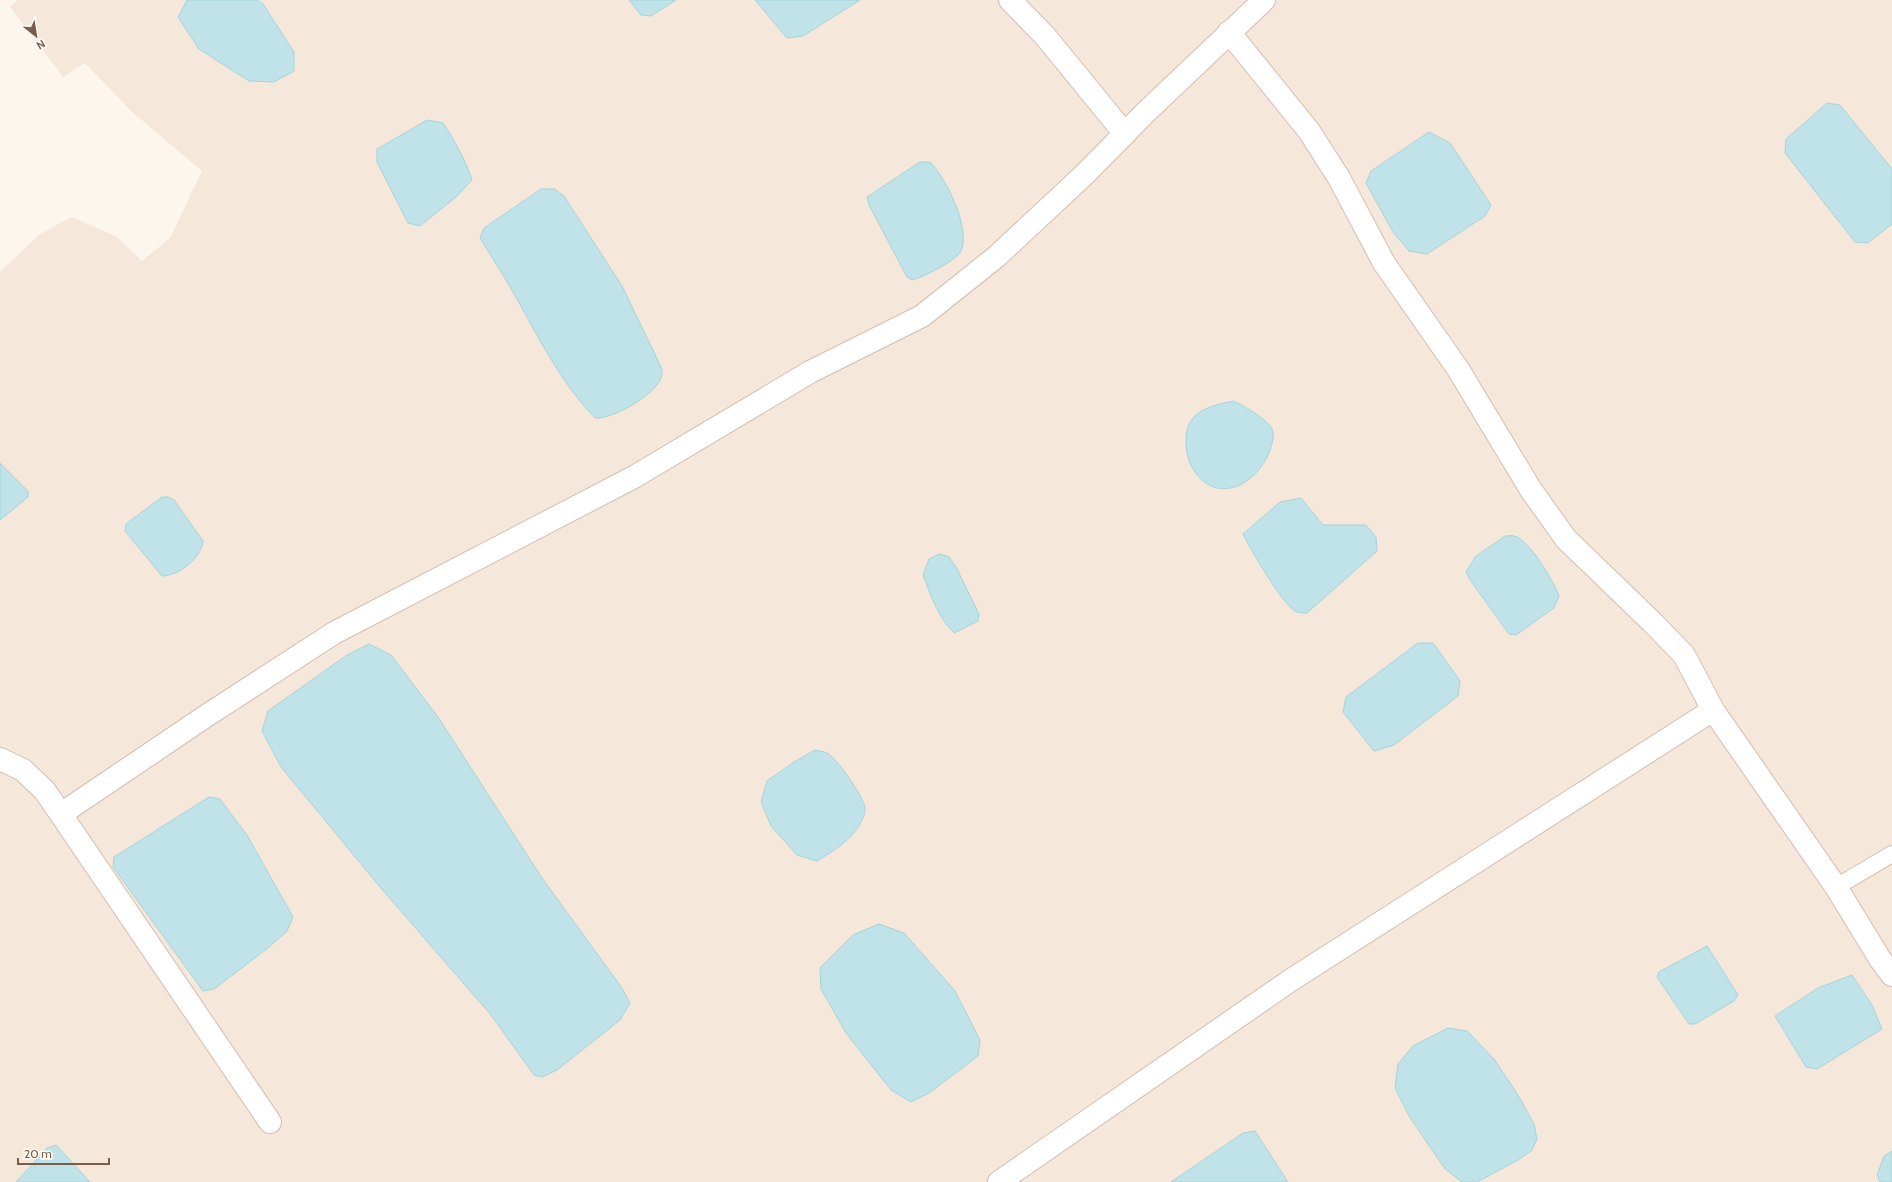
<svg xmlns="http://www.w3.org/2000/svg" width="1892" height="1182" viewBox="0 0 1892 1182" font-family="Cabin,sans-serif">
<rect width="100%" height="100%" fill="#fdf6ec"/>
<!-- residential -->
<polygon fill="#f5e8da" points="18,0 1892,0 1892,1182 0,1182 0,272 40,234 72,217 117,237 142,261 170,238 202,171 132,112 85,63 63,77 10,7"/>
<!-- water -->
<g fill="#bfe3e8" stroke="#a5d3da">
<polygon points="187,0 257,0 263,4 294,52 294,71 274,82 249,81 199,49 178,17"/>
<polygon points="629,0 676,0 651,16 641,15"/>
<polygon points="755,0 860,0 803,36 787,38"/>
<polygon points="1827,103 1840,105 1892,169 1892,224 1868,243 1855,242 1785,153 1786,139"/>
<path d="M427,120L443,123C455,141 465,159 472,180L456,197L420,226L408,223L377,162V149Z"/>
<polygon points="1429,132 1450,143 1491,205 1485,216 1427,254 1409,251 1393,232 1366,183 1371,171"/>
<path d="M920,162H930C946,178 971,228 961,251C957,260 922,278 912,280L907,277L869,205L867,197Z"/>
<path d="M541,189H555L564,196L622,286L662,369C662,371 662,375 661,378C654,396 613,419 595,418C562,384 541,342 518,301C506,279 493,259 480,238L484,228Z"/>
<path d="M1233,401C1243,405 1267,419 1272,429C1275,436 1272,443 1270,450C1256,489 1210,507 1190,463C1187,455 1186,450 1186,442C1185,412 1208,406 1233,401Z"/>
<polygon points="0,463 28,491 28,497 0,520"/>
<path d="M162,497H168L174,500L203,541C202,558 178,576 162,576L125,531L126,524Z"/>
<path d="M1301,498L1323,525H1366L1376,537L1377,551L1307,613C1303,613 1298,613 1295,611C1281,602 1251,550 1243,534L1280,502Z"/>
<path d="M1505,536C1508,536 1512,535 1514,536C1529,539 1554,582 1559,596L1554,608L1516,635L1509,634L1470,580L1466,572L1476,556Z"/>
<path d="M939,554L949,557L956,567L979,614L978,621L954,633C938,617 931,596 923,575L929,559Z"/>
<polygon points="1418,643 1433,643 1460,681 1458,696 1394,745 1374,751 1343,712 1346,697"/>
<polygon points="369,644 391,655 438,717 542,878 622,988 630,1003 620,1020 557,1070 542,1077 534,1075 491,1015 380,887 281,767 262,731 268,711 347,655"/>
<path d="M815,750C818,751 823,751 827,753C836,757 864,797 865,808C865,811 864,818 862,820C854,839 833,851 817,861L797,855L771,826L761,802L767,781L794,762Z"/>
<polygon points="209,797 220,799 247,835 293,917 287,931 268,948 214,989 203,991 113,867 114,857"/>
<polygon points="879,924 904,933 955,991 980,1040 978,1056 929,1093 911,1102 891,1090 846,1033 821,989 820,968 853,935"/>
<polygon points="1707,946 1738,995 1734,1001 1695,1024 1689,1024 1657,977 1659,972"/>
<polygon points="1852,975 1872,1005 1882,1029 1817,1069 1806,1067 1775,1016 1818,988"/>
<polygon points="1448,1028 1467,1031 1494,1059 1518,1095 1534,1124 1537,1139 1532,1150 1520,1159 1477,1182 1462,1182 1445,1169 1409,1116 1395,1088 1398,1064 1413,1046"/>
<polygon points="1255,1131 1288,1182 1171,1182 1243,1133"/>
<polygon points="56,1145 90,1182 16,1182 47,1148"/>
<polygon points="1892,1151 1892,1182 1880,1182 1877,1175 1884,1156"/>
</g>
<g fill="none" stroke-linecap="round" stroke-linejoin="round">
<!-- service casing -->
<g stroke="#d1beb0" stroke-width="18">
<polyline id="service" points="1836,887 1892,854"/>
</g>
<!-- minor casing -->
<g stroke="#d1beb0" stroke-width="24">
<g id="minor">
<polyline points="1010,0 1045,36 1125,134"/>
<polyline points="1229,32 1309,131 1339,178 1384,263 1458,369 1531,490 1566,539 1654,624 1684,655 1713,710 1836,887 1880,959 1892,975"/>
<polyline points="0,759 23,770 45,791 270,1122"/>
<polyline points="61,814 206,716 334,633 634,477 810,372 922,316 996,257 1085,174 1145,113 1264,0"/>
<polyline points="999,1182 1291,980 1713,710"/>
</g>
</g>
<!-- service -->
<use href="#service" stroke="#fff" stroke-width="16"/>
<!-- minor -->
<use href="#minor" stroke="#fff" stroke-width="22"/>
</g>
<!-- north arrow -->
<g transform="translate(36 36) rotate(150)" stroke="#fffaf3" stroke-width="3" paint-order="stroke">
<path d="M0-3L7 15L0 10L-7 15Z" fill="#7a5c4d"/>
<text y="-6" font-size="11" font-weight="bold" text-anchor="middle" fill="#7a5c4d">N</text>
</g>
<!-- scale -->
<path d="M18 1158v6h91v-6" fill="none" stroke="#7a5c4d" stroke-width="2"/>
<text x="24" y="1158" font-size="12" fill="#7a5c4d" stroke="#fffaf3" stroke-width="3" paint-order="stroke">20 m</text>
</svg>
